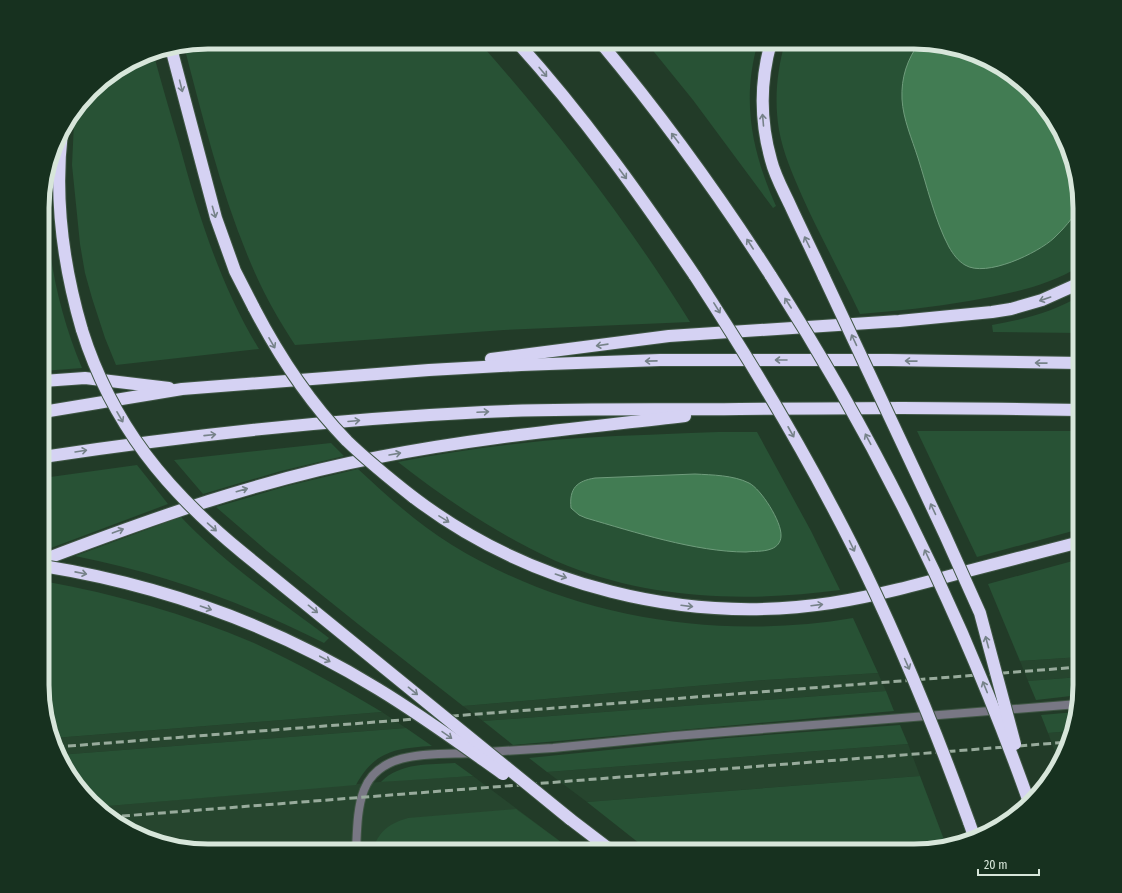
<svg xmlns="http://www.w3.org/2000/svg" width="1122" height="893" viewBox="0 0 1122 893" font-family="'Fira Sans Condensed',sans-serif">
<rect width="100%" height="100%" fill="#223b28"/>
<!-- built -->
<g fill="#26452e">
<polygon points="1080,657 1080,677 1028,681 1020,661"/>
<polygon points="878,673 886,691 483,721 463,706 765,680"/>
<polygon points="382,712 406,728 58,755 54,738"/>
<polygon points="1071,731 1067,749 1059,763 1048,733"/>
<polygon points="908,744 920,776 587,802 547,772"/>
<polygon points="473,776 568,847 568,851 197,851 145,838 98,810 96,807 402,780"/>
</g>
<!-- green -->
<g fill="#285235">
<path d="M208,42H479C556,129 628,222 690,322L504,330L295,345C280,322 266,298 255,273C223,201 204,122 184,46Z"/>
<path d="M646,42H758C741,101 752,152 776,206L773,208L693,100Z"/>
<path d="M785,42H925L977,55L1024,83L1067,144L1080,208V266C1047,287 1007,294 969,301C933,307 897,311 860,314C841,274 820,236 802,196C793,175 783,153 779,130C774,100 777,71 785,42Z"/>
<path d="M153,52C161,82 170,112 179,143C198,214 220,285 259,349L116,365L105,338L92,298L85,273L80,244L72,165L74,123L76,111L99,83Z"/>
<path d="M45,181C45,244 57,309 82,368L43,371V186Z"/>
<path d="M1080,296V333L993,332L992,325C1022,320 1053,312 1080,296Z"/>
<polygon points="917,431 1080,431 1080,529 977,557"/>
<path d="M718,432H757L811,531L840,590C750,602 655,600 568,566C550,559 533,550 516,541C474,518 435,491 398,462C458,450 520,442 581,438C627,435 673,434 718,432Z"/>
<polygon points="331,443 344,456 281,471 203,494 174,460"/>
<polygon points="137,465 168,504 43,551 43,478"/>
<path d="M358,469C387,496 418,524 452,545C571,618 717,641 853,618L878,673L765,680L463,706L358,624L267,551L216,507L287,486Z"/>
<path d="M181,517C223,562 280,601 329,638L324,643C245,603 162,573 75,556Z"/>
<polygon points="1080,559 1080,657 1020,661 988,584"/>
<path d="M43,581C115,594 186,614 254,643C298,663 340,687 382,712L54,738L42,696Z"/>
<polygon points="1080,677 1080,695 1036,700 1028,681"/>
<polygon points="886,691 894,711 513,745 483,721"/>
<polygon points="1076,712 1071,731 1048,733 1041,715"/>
<polygon points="900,725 908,744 547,772 529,758 727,738"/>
<path d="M406,728L432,746C397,748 374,751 356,785L96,807L59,759L58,755Z"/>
<path d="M455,763L473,776L381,782C400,762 430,765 455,763Z"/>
<polygon points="920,776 946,845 914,851 649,851 587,802"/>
<path d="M516,809L573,851H372C379,831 388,824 408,818Z"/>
</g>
<!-- water -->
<g fill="#427c53" stroke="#6f9c7c">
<path d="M920,42H925L977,55L1024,83L1067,144L1080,208C1072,218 1064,229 1054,238C1038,253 986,278 965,265C958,261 953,254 949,247C935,221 927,186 918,158C912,139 903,119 902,99C901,78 907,59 920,42Z"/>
<path d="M695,474C712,475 733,475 749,483C761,489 782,522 781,536C781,542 777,547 771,549C763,552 754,551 746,552C696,552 634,532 586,518L579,515L571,508C569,488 577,481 595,478Z"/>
</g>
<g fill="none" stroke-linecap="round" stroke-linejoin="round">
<!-- service casing -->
<g stroke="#3f5644" stroke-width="10">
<g id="service">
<polyline points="487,752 553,748 674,736 1078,704"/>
<path d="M356,851C357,831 357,808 364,790C380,748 438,755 474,753"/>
</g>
</g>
<!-- motorway casing -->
<g stroke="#3f5644" stroke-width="14">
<g id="motorway">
<path d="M517,42C583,115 640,195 695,276"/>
<path d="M600,42C662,116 719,195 771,276"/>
<path d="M771,42C760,81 760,121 771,160C775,176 783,190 790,205C801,229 813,253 824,277"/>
<polyline points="171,48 216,218 235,271 254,308"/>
<path d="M62,132C54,199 63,265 82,330"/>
<polyline points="491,359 669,336 899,321 992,312 1011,309 1042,300 1080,283"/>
<polyline points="43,381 85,378 169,388"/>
<polyline points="43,412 182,389 429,370 521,365 660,360 889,360 1080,363"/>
<path d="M43,457C189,435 337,419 484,412C570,408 655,410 740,409C794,409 848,408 902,408C961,408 1021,409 1080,410"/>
<path d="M413,497C530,586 685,625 831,603C876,596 920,584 964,572C1003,562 1041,552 1080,542"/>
<path d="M43,560C153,518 263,479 379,457C480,437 583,428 685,416"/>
<polyline points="570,819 612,851"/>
<polyline points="969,822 975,839"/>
</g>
</g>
<!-- service -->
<use href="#service" stroke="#787784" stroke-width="8"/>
<!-- motorway -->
<use href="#motorway" stroke="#d5d2f3" stroke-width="12"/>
<!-- rail -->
<g stroke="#98ab9c" stroke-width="3" stroke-dasharray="8 4" stroke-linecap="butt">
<polyline points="56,747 1080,667"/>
<polyline points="110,817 1069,742"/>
</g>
<!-- motorway-bridge casing -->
<g stroke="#3f5644" stroke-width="14" stroke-linecap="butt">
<g id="motorway-bridge">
<path d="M695,276C752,363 805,452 852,545C897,635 935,728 969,822"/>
<path d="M771,276C877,441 963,617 1029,802"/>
<polyline points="824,277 945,535 980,613 1015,744"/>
<path d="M254,308C279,356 309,402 347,441C368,461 390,479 413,497"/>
<path d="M82,330C112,425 167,491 243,553L570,819"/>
<path d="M43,566C161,585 276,626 378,689C421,715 462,745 503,774"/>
</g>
</g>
<!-- motorway-bridge -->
<use href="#motorway-bridge" stroke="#d5d2f3" stroke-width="12"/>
</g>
<!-- one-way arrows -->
<defs><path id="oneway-shaft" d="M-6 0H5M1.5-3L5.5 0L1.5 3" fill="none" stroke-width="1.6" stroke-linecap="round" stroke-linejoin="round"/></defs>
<g stroke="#768289">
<use href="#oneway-shaft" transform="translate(543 72) rotate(50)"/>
<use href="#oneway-shaft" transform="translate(181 86) rotate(76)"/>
<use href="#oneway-shaft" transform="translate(763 120) rotate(-95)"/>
<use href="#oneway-shaft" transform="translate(675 138) rotate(-127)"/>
<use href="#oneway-shaft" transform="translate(623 174) rotate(53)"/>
<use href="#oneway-shaft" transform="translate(214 212) rotate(74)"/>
<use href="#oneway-shaft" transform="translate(807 242) rotate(-116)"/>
<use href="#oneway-shaft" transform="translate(750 244) rotate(-123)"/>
<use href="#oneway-shaft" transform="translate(1045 299) rotate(161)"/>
<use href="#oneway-shaft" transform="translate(788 303) rotate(-123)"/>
<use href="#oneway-shaft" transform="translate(717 308) rotate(58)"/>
<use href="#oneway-shaft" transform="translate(854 340) rotate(-115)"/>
<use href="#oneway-shaft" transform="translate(272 343) rotate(60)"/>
<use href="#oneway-shaft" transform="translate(602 345) rotate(172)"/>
<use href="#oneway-shaft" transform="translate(781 360) rotate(180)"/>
<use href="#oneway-shaft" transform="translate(651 361) rotate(179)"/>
<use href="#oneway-shaft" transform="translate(911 361) rotate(-179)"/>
<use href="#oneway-shaft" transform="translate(1041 363) rotate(-179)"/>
<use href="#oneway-shaft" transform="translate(483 412) rotate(-3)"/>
<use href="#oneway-shaft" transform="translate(120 417) rotate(60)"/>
<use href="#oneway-shaft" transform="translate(354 421) rotate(-5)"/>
<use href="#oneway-shaft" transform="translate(791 432) rotate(61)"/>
<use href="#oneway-shaft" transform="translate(210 435) rotate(-6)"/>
<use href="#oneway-shaft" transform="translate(868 439) rotate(-118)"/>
<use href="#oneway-shaft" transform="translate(81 451) rotate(-9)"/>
<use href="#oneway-shaft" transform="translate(395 454) rotate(-10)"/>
<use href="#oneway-shaft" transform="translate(242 490) rotate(-16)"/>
<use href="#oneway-shaft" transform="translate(933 509) rotate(-115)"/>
<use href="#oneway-shaft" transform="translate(444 519) rotate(32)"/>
<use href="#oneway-shaft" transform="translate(212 527) rotate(41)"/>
<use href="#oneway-shaft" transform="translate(118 531) rotate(-20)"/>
<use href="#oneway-shaft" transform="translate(852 546) rotate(64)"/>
<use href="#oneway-shaft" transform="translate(927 555) rotate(-115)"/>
<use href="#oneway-shaft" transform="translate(81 573) rotate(11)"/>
<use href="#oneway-shaft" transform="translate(561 576) rotate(19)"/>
<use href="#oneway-shaft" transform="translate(817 605) rotate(-7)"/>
<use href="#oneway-shaft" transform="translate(687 606) rotate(7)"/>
<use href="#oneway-shaft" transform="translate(206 608) rotate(19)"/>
<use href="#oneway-shaft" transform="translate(313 609) rotate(39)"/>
<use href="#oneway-shaft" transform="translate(987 642) rotate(-105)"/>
<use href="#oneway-shaft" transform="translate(325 659) rotate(28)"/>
<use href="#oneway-shaft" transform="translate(907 664) rotate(66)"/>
<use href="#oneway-shaft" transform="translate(985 687) rotate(-112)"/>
<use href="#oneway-shaft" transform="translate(413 691) rotate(39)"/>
<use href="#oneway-shaft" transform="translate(447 735) rotate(35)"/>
</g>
<!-- crop -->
<path d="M0 0H1122V893H0ZM208 49H914A159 159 0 0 1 1073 208V685A159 159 0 0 1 914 844H208A159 159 0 0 1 49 685V208A159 159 0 0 1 208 49Z" fill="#17311f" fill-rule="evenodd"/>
<path fill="none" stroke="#d7e6da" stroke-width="5" d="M208 49H914A159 159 0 0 1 1073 208V685A159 159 0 0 1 914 844H208A159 159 0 0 1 49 685V208A159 159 0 0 1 208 49Z"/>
<!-- scale -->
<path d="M978 869v6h61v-6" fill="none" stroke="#d7e6da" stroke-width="2"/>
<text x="984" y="869" font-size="12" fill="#d7e6da" stroke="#17311f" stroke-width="3" paint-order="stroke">20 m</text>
</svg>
